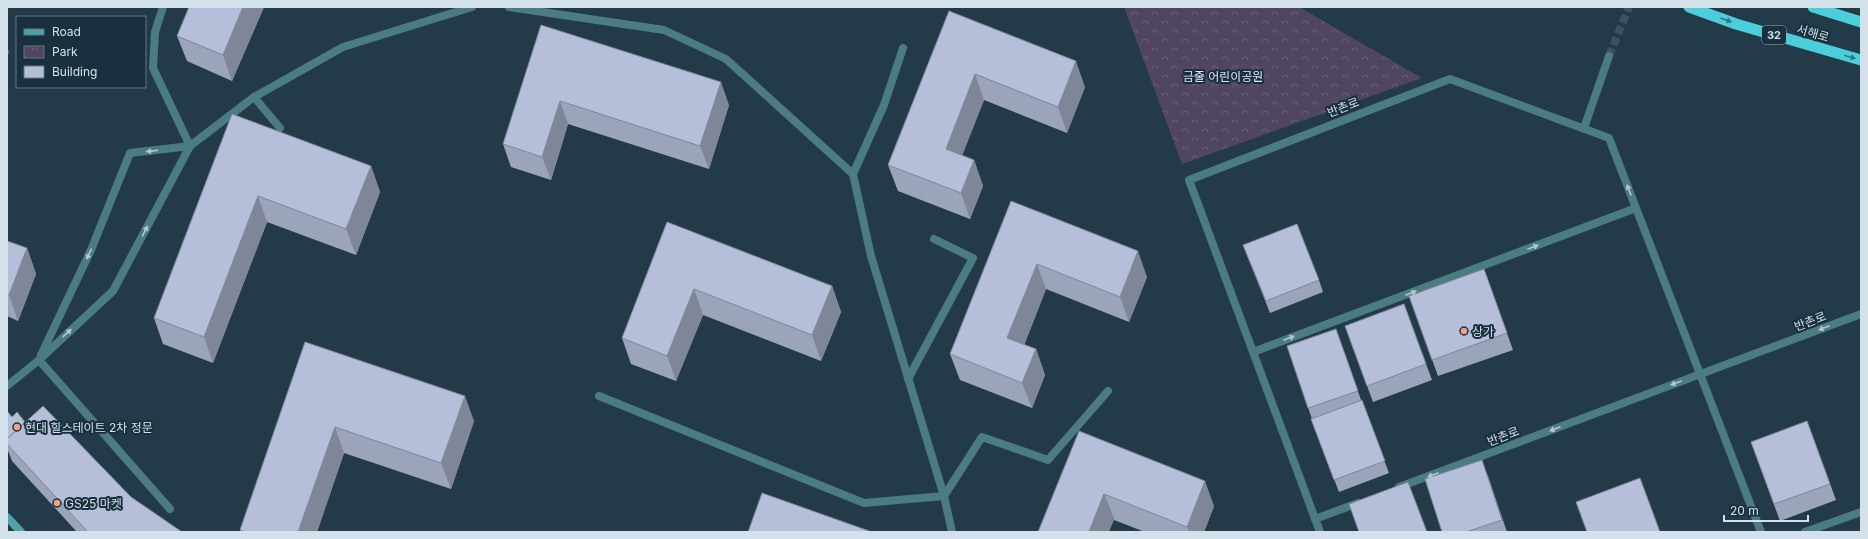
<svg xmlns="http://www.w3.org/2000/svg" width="1868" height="539" viewBox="0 0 1868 539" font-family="Inter,'Noto Sans KR',sans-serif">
<defs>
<pattern id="park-crowns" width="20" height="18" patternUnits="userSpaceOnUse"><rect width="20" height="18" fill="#514661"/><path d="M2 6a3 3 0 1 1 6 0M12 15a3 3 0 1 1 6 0" fill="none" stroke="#696078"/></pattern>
</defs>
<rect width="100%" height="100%" fill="#233a48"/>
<!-- park -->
<polygon fill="url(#park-crowns)" points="1124,7 1299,7 1422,78 1182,164"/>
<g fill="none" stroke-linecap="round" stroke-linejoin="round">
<!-- minor-tunnel -->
<polyline stroke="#3d5360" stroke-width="8" stroke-dasharray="8 4" stroke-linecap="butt" points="1609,56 1629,7"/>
<!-- service -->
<polyline stroke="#4a7c81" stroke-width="8" points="254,97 280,128"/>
<!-- minor -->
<g stroke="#4a7c81" stroke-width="8">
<polyline points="163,7 155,32 153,68 190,146"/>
<polyline points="509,7 664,30 726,59 853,174 871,256 944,496 952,532"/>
<polyline points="1584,128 1609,56"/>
<polyline points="853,174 884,105 903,48"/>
<polyline points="1636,208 1761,532"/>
<polyline points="1253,352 1636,208 1609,138 1450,79 1189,180 1320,532"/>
<polyline points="41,355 91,250 130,153 190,146"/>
<polyline points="39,360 170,509"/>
<polyline points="908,379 973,258 934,239"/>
<polyline points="7,386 39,360 113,291 190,146 254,97 343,47 472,7"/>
<polyline points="599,396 864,503 944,496 982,437 1048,460 1108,391"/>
<polyline points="1399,487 1861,314"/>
<polyline points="1315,519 1358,503"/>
<polyline points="1805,532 1861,512"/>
</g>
<!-- secondary -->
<polyline stroke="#4ea2ab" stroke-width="8" points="7,517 21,532"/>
<!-- trunk -->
<g stroke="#4cceda" stroke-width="11">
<polyline points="1689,7 1736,24 1861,60"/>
<polyline points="1813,7 1861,22"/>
</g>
</g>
<!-- wall -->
<g fill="#9ca4bb">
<polygon points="189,7 264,7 232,81 187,61 177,36"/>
<polygon points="949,11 1085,87 1067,133 984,100 962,155 974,160 983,186 970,219 898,191 888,165"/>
<polygon points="541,25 729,105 709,169 568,124 551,180 511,167 503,144"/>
<polygon points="232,114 371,166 380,192 356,255 267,222 213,363 163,344 154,318"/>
<polygon points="1011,201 1147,277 1129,322 1046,289 1024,345 1036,349 1045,375 1032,408 960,380 950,354"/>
<polygon points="667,222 832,286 841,312 821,361 703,315 676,381 631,364 622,338"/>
<polygon points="7,241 27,248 36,274 18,321 7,316"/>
<polygon points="1243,245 1319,280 1323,292 1270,313"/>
<polygon points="1484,269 1513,350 1438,376 1409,296"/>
<polygon points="1404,304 1432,380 1373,402 1345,326"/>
<polygon points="1336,329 1361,400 1389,473 1339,492 1311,419 1312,419 1287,346"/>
<polygon points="305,342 474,421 451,489 344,453 317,532 241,532 240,530"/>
<polygon points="7,411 12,417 25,422 131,497 182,532 77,532 12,461 7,448"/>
<polygon points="1807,421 1836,500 1780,521 1751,442"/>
<polygon points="1079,431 1214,506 1204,532 1145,532 1114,520"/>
<polygon points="1488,476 1507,532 1442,532"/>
</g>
<!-- shaded-wall -->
<g fill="#7f8698">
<polygon points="243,7 264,7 232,81 223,55"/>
<polygon points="7,48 9,52 7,57"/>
<polygon points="1076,61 1085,87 1067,133 1058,107"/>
<polygon points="975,74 984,100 955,174 946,149"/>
<polygon points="721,82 729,105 709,169 700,146"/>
<polygon points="560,101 568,124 551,180 542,157"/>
<polygon points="974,160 983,186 970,219 961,193"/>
<polygon points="371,166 380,192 356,255 346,229"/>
<polygon points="258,196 267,222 213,363 204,337"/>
<polygon points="27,248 36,274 18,321 9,295"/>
<polygon points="1138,251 1147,277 1129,322 1120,297"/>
<polygon points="1037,264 1046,289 1017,364 1007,338"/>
<polygon points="832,286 841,312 821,361 812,335"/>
<polygon points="694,289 703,315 676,381 667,356"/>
<polygon points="1036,349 1045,375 1032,408 1022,383"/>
<polygon points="465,396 474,421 451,489 441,463"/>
<polygon points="335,427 344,453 317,532 298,532"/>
<polygon points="1482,460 1488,476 1506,532"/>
<polygon points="1205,481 1214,506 1204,532 1189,532 1187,527"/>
<polygon points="1104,494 1114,520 1109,532 1089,532"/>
</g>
<!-- building -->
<g fill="#b5bfd9" stroke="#7f8698">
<polygon points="189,7 243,7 223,55 177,36"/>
<polygon points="949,11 1076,61 1058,107 975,74 946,149 974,160 961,193 888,165"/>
<polygon points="541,25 721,82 700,146 560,101 542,157 503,144"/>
<polygon points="232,114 371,166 346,229 258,196 204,337 154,318"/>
<polygon points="1011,201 1138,251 1120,297 1037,264 1007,338 1036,349 1022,383 950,354"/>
<polygon points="667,222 832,286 812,335 694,289 667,356 622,338"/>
<polygon points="1297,224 1319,280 1266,301 1243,245"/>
<polygon points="7,241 27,248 9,295 7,294"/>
<polygon points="1484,269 1507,333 1432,360 1409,296"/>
<polygon points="1404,304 1426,364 1367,386 1345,326"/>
<polygon points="1336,329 1358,391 1308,408 1287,346"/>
<polygon points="305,342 465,396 441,463 335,427 298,532 246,532 240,530"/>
<polygon points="1362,400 1385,461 1334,480 1311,419"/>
<polygon points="43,406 131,497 182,532 88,532 7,444 7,439"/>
<polygon points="7,411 12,417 17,412 25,422 7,439"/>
<polygon points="1807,421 1830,484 1774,504 1751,442"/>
<polygon points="1079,431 1205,481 1187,527 1104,494 1089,532 1038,532"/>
<polygon points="1482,460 1502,520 1466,532 1442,532 1425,479"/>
<polygon points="1640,478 1660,532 1587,532 1576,502"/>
<polygon points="1408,482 1427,532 1359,532 1349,504"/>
<polygon points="762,493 872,532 748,532"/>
</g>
<!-- one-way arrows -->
<defs><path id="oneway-solid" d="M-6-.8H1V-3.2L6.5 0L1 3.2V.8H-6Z"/></defs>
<g fill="#307784">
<use href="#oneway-solid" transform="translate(1726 20) rotate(20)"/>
<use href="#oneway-solid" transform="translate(1850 57) rotate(16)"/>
</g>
<g fill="#b1c8d0">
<use href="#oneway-solid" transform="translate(152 151) rotate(173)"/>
<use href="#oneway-solid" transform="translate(1629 190) rotate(-111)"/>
<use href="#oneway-solid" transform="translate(145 231) rotate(-62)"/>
<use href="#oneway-solid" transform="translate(1533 247) rotate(-21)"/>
<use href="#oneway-solid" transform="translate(89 254) rotate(115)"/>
<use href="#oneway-solid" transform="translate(1411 293) rotate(-21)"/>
<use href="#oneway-solid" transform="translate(1824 328) rotate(159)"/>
<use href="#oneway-solid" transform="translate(67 333) rotate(-43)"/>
<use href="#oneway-solid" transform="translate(1289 338) rotate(-21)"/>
<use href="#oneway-solid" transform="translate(1676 383) rotate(160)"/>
<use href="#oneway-solid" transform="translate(1555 429) rotate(159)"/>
<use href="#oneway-solid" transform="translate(1433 475) rotate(159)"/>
</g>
<!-- markers -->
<g fill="#f2a081" stroke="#19303e" stroke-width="1.5">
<circle cx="1464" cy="331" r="4"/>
<circle cx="17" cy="427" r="4"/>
<circle cx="57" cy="503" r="4"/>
</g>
<g text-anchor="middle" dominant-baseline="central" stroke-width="4" stroke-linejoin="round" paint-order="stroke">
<!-- shield labels -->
<rect fill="#19303e" stroke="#9bacb6" stroke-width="1" x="1762" y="26" width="24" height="18" rx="3"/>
<g font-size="11" font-weight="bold" fill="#d3e1ea">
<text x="1774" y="35">32</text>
</g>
<!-- street labels -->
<g font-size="12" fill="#d3e1ea" stroke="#19303e">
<text transform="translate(1813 33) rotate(16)">서해로</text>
<text transform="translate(1343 107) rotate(-21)">반촌로</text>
<text transform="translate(1810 321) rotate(-21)">반촌로</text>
<text transform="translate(1503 436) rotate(-21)">반촌로</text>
</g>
<!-- park labels -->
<g font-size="12" fill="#e9dff9" stroke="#19303e">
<text x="1223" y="76">금줄 어린이공원</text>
</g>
<!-- poi labels -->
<g font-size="12" fill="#d3e1ea" stroke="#19303e" text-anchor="start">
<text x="1472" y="331">상가</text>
<text x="25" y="427">현대 힐스테이트 2차 정문</text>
<text x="65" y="503">GS25 마켓</text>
</g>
</g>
<!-- border -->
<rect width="1868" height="539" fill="none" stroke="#d3e1ea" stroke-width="16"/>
<!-- legend -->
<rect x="16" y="16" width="130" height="72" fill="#19303e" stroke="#637783"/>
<rect x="24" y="29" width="20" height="6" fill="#4ea2ab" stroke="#637783"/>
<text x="52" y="36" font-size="12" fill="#d3e1ea">Road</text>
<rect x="24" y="46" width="20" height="12" fill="url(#park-crowns)" stroke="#637783"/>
<text x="52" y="56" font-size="12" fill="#d3e1ea">Park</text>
<rect x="24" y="66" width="20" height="12" fill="#b5bfd9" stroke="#637783"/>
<text x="52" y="76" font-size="12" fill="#d3e1ea">Building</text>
<!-- scale -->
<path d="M1724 515v6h84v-6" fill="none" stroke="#d3e1ea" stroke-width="2"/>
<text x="1730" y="515" font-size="12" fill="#d3e1ea" stroke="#19303e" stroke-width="3" paint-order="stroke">20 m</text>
</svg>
